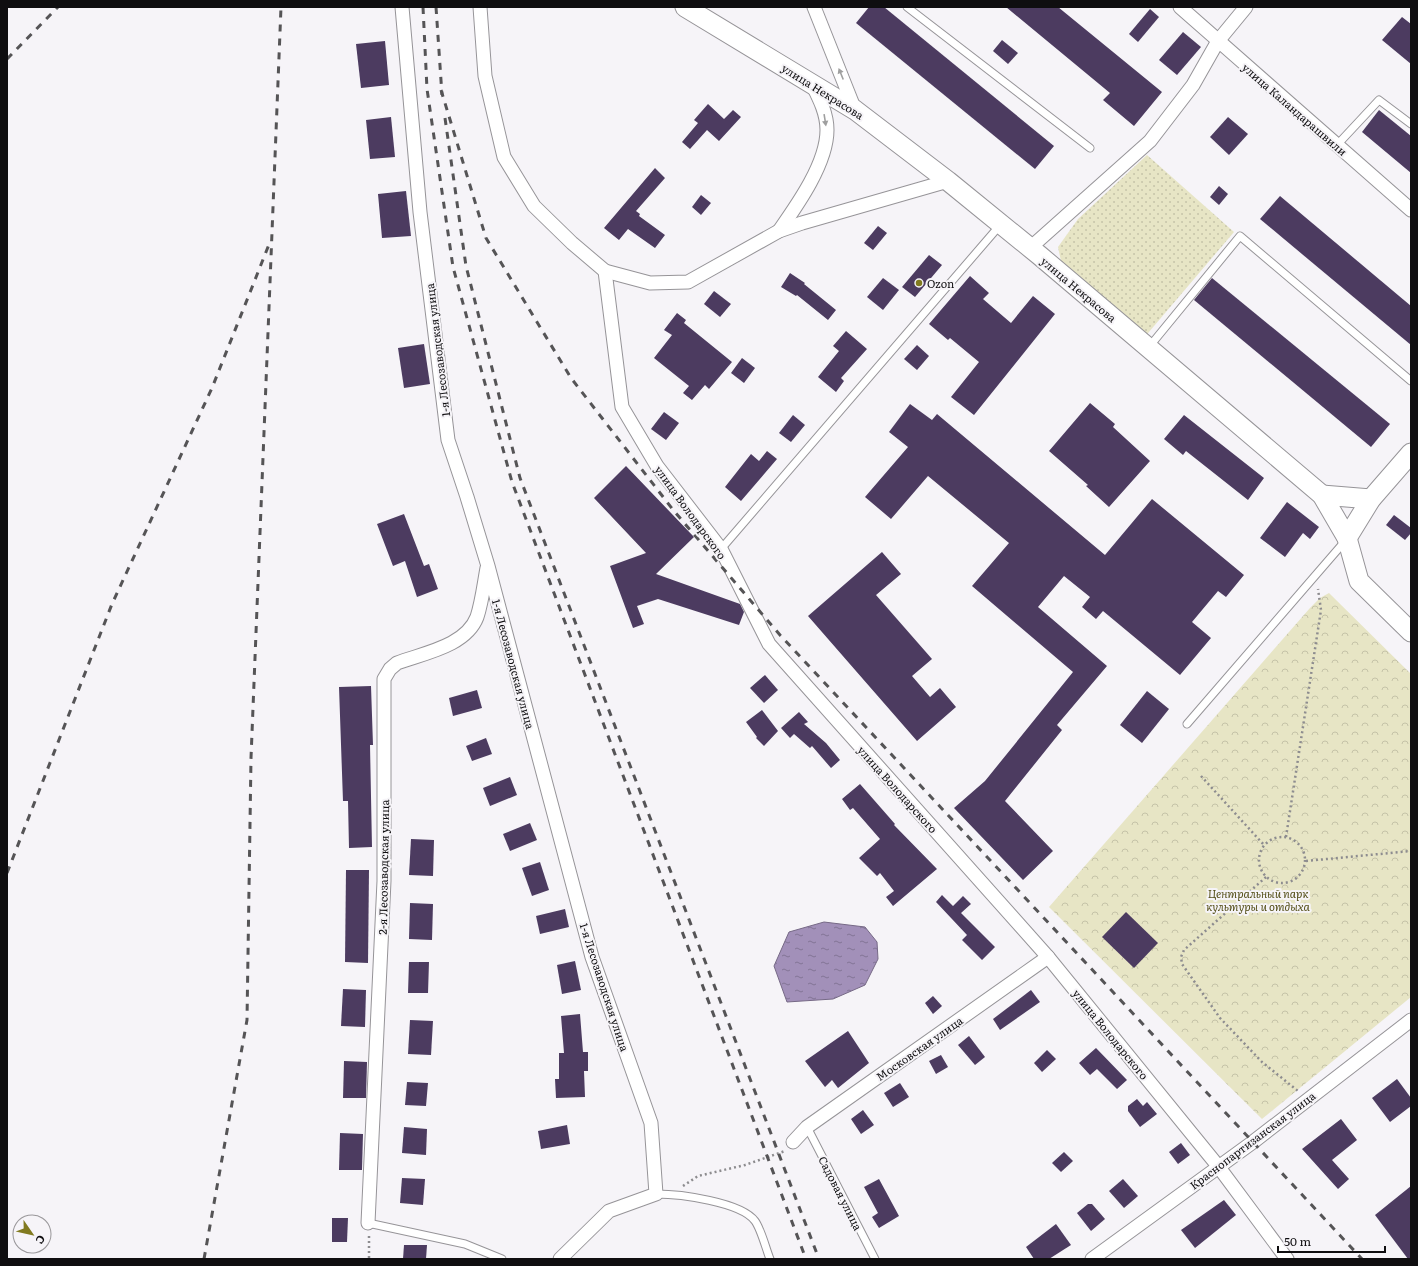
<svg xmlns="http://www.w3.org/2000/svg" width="1418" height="1266" viewBox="0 0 1418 1266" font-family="Literata,serif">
<defs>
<pattern id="grass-dots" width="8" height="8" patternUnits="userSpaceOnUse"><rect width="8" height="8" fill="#e7e5c5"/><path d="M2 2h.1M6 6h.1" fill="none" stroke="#c5c3a8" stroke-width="1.8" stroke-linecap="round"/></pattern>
<pattern id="park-crowns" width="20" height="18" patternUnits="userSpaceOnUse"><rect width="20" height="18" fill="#e7e5c5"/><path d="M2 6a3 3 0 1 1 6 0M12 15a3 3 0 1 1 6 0" fill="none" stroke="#c5c3a8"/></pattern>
<pattern id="water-ripples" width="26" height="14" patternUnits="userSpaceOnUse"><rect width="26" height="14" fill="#a290b9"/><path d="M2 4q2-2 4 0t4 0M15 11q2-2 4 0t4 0" fill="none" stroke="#827495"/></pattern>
</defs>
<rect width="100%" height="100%" fill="#f6f4f8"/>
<!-- grass -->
<polygon fill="url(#grass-dots)" points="1147,155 1234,232 1143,339 1061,261 1058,247 1078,219"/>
<!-- park -->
<polygon fill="url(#park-crowns)" points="1329,593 1411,674 1411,997 1262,1119 1049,907 1310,608 1320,598"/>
<!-- water -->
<polygon fill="url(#water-ripples)" stroke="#766986" points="824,922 865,927 877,942 878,959 865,985 833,999 787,1002 774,966 789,932"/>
<!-- building -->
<g fill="#4c3b60">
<polygon points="869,7 884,7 1054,146 1035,169 856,23"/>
<polygon points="1006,7 1058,7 1162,92 1134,126 1103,100 1110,93"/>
<polygon points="1150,9 1159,17 1138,42 1129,34"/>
<polygon points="1402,17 1411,24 1411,64 1382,40"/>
<polygon points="1183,32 1201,47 1177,75 1159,60"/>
<polygon points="1002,40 1018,53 1008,64 993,51"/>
<polygon points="385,41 389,85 361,88 356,44"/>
<polygon points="708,104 724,119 733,110 741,117 719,141 707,130 690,149 682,142 698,123 694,120"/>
<polygon points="1379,110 1411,136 1411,173 1362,132"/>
<polygon points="391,117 395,157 370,159 366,120"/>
<polygon points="1228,117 1248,134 1229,155 1210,137"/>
<polygon points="655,168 665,178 636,211 640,214 639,216 665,235 655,248 628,229 619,240 604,228"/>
<polygon points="1219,186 1228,194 1219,205 1210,197"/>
<polygon points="406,191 411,236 382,238 378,194"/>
<polygon points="701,195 711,203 701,215 692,207"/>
<polygon points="1280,196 1411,306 1411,345 1260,219"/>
<polygon points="878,226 887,233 873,250 864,243"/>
<polygon points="929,255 942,265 915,297 902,287"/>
<polygon points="790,273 805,283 804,284 836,310 828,320 797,295 796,296 781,287"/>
<polygon points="970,276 989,293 983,299 1011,323 1033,296 1055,314 974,415 951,397 979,362 950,338 948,340 929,324"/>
<polygon points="883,278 899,290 883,310 867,297"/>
<polygon points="1212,278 1390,424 1371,447 1194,300"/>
<polygon points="714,291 731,304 720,317 704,304"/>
<polygon points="677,313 686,320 684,323 732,362 709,389 705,385 692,400 683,393 689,386 654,358 672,335 664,330"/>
<polygon points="846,331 867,349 841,378 844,381 836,392 818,377 839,351 833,346"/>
<polygon points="424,344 430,384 404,388 398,348"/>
<polygon points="917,345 929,356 917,370 904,359"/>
<polygon points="742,358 755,368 744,383 731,373"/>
<polygon points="1090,403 1115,424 1113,427 1150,461 1109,507 1086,486 1088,485 1049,451"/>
<polygon points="910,404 932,420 937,414 1105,555 1152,499 1244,575 1226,597 1218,591 1192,622 1211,638 1180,675 1103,611 1096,619 1082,607 1090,597 1064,576 1038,607 1107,666 1057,725 1062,730 1005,801 1053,851 1023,880 954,808 985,781 1073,672 972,586 1009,543 928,476 891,519 865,497 908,447 889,432"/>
<polygon points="664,412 679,423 666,440 651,429"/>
<polygon points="793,415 805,425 791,442 779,433"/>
<polygon points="1184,415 1264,478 1248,500 1186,451 1183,455 1164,439"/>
<polygon points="767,451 777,459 741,501 725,487 751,454 759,461"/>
<polygon points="626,466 694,537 656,574 740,604 744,612 739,625 658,599 637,606 644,624 633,628 610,566 646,553 594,498"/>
<polygon points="1287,502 1319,527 1310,539 1303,533 1285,557 1260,538"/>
<polygon points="404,514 424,566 429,564 438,589 417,597 405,561 393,566 377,524"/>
<polygon points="1394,515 1411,528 1411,533 1405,540 1386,525"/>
<polygon points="882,552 901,574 876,595 932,659 912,676 930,697 940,688 956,707 917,741 808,616"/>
<polygon points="765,675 778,690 764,703 750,688"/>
<polygon points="371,686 373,745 370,745 372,847 349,848 348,801 343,801 339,687"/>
<polygon points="477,690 482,708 453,716 449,698"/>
<polygon points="1147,691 1169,709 1142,743 1120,725"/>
<polygon points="762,710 778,731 764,746 756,738 757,737 746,722"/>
<polygon points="799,712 808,722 804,724 826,743 840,760 831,768 812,746 810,748 794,734 790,738 781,728"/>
<polygon points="486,738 492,754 472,761 466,746"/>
<polygon points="510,777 517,795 490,806 483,788"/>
<polygon points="860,784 895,824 894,825 937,869 893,906 886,897 894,891 880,873 877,876 859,858 880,839 853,808 850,810 842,799"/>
<polygon points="530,823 537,840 510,851 503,834"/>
<polygon points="411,839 434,840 433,876 409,875"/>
<polygon points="540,862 549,890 532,896 522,868"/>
<polygon points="346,870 369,870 368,963 345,962"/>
<polygon points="942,895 953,906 963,896 971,904 961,913 995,947 982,960 962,940 967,935 936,902"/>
<polygon points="410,903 433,904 432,940 409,939"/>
<polygon points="565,909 569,927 540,934 536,916"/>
<polygon points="1126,912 1158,943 1134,968 1102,937"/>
<polygon points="575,961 581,990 562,994 557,965"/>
<polygon points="409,962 429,962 428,993 408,993"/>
<polygon points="343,989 366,990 365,1027 341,1026"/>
<polygon points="1031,990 1040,1002 1000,1030 993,1019"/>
<polygon points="933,996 942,1006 933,1014 925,1003"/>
<polygon points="580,1014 583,1052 588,1052 588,1071 584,1071 585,1097 556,1098 555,1079 559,1079 559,1053 564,1053 561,1016"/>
<polygon points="410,1020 433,1021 431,1055 408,1054"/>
<polygon points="848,1031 869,1063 838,1088 832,1080 825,1087 805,1061"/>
<polygon points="969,1036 985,1057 975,1065 958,1045"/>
<polygon points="1096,1048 1127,1080 1117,1089 1097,1069 1090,1075 1079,1063"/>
<polygon points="1047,1050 1056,1059 1042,1072 1034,1063"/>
<polygon points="941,1055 948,1067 936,1074 929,1061"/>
<polygon points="344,1061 367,1062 366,1098 343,1098"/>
<polygon points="1397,1079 1411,1098 1411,1106 1390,1122 1372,1098"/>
<polygon points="407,1082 428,1083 426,1106 405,1105"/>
<polygon points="900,1083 909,1097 893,1107 884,1093"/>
<polygon points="1137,1099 1143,1106 1147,1102 1157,1114 1140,1127 1128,1111 1128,1106"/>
<polygon points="863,1110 874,1125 861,1134 851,1119"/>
<polygon points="1341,1119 1357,1140 1332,1160 1349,1179 1338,1189 1302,1149"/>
<polygon points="567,1125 570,1144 541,1149 538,1131"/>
<polygon points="404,1127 427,1129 426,1155 402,1153"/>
<polygon points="340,1133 363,1134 362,1170 339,1170"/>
<polygon points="1181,1143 1190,1155 1178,1164 1169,1152"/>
<polygon points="1064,1152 1073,1161 1061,1172 1052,1163"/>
<polygon points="402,1178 425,1179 423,1205 400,1203"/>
<polygon points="879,1179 899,1216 879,1228 872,1217 878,1213 864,1187"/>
<polygon points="1123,1179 1138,1196 1124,1208 1109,1191"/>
<polygon points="1411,1186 1411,1259 1408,1259 1375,1215"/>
<polygon points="1224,1200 1236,1215 1195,1248 1181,1230"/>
<polygon points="1088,1204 1092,1204 1105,1219 1091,1231 1077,1213"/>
<polygon points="332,1218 348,1218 347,1242 332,1242"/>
<polygon points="1056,1224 1071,1245 1049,1259 1034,1259 1026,1247"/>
<polygon points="404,1245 427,1245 426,1259 403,1259"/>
</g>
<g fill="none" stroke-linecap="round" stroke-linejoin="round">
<!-- lane casing -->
<g stroke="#969498" stroke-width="9">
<g id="lane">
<polyline points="907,7 1090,148"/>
<polyline points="1337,145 1379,100 1411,124"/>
<polyline points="1149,347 1240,236 1411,381"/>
<polyline points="721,549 1001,224"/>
<polyline points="1187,724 1346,540"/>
<polyline points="807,1127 875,1259"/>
<path d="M656,1194C680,1194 741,1202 755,1221C761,1229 766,1249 770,1259"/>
<polyline points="368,1223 465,1244 502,1259"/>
</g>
</g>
<!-- street casing -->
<g stroke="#969498" stroke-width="15">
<g id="street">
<polyline points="402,7 420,212 448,440 467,497 488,566 592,957 651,1123 656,1194 609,1211 560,1259"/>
<polyline points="480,7 485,76 504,157 534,206 572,243 605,271 650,283 688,282 779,231 802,223 948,181"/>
<polyline points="814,7 855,110"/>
<polyline points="1180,7 1411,210"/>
<path d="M779,231C798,204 827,163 827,130C827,113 819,98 812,84"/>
<polyline points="1030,248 1150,141 1193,85 1218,41 1246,7"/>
<polyline points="605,271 622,407 657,466 721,549 769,644 1048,957 1218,1166 1287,1259"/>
<polyline points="793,1142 807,1127 1048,957"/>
<path d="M368,1223L384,881V679L390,669L397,663C424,653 466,646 477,617C482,602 484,584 487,568"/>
<polyline points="1092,1259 1253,1142 1411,1020"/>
</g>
</g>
<!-- secondary casing -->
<g stroke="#969498" stroke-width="21">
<g id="secondary">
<polyline points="685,7 855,110 948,181 1039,255 1322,495 1347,538 1359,581 1411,632"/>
<polyline points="1322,495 1371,499"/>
<polyline points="1347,538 1371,499 1411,453"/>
</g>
</g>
<!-- path -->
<g stroke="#8d8c8f" stroke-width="2.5" stroke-dasharray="2 3" stroke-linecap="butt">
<polyline points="1201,776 1264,845"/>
<circle cx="1282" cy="860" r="23"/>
<polyline points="1286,837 1321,610 1318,589"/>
<polyline points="1306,861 1411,851"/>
<polyline points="1266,877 1184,950 1181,957 1182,964 1220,1018 1262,1062 1298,1091"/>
<polyline points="683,1186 698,1176 745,1165 785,1151"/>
<polyline points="369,1236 369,1259"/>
</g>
<!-- lane -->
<use href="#lane" stroke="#fff" stroke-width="7"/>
<!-- street -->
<use href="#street" stroke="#fff" stroke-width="13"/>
<!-- secondary -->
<use href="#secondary" stroke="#fff" stroke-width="19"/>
<!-- rail -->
<g stroke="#555456" stroke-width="3" stroke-dasharray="7 7" stroke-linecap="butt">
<polyline points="423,7 427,89 453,267 512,482 806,1259"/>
<polyline points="436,7 442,95"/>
<polyline points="7,59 58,7"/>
<polyline points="441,90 486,238 571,378 674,511 780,635 1362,1259"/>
<polyline points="445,118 466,266 520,478 819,1259"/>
<polyline points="7,873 112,604 212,388 270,242"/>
<polyline points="204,1259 247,1020 251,758 281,7"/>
</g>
</g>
<!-- one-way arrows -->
<defs><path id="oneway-solid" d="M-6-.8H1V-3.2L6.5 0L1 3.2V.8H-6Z"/></defs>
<g fill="#9f9f9f">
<use href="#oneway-solid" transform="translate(841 74) rotate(-112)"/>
<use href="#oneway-solid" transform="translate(825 120) rotate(81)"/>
</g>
<!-- markers -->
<circle fill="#817a1f" stroke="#f6f4f8" stroke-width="1.5" cx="919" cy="283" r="4"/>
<g text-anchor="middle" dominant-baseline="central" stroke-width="4" stroke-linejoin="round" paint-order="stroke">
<!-- street labels -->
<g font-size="11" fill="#0f0e10" stroke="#f6f4f8">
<text transform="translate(823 91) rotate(32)">улица Некрасова</text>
<text transform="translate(1295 109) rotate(41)">улица Каландарашвили</text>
<text transform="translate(1079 289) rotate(40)">улица Некрасова</text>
<text transform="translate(437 350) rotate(-97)">1-я Лесозаводская улица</text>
<text transform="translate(691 512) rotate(54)">улица Володарского</text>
<text transform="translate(514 664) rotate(75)">1-я Лесозаводская улица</text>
<text transform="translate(898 789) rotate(48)">улица Володарского</text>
<text transform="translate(383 867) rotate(-89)">2-я Лесозаводская улица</text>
<text transform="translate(605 987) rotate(72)">1-я Лесозаводская улица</text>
<text transform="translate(1111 1034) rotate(51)">улица Володарского</text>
<text transform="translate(919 1048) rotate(-35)">Московская улица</text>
<text transform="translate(1252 1140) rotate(-37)">Краснопартизанская улица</text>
<text transform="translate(841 1193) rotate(63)">Садовая улица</text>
</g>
<!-- poi labels -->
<g font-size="11" fill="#0f0e10" stroke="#f6f4f8" text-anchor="start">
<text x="927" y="283">Ozon</text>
</g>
<!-- park labels -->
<g font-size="11" font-style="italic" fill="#544f18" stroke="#f6f4f8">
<text x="1258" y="893">Центральный парк<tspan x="1258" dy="13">культуры и отдыха</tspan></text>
</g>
</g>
<!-- border -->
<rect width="1418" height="1266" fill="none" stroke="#0f0e10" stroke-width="16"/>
<!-- north arrow -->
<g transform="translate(32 1234) rotate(124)"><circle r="19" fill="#f6f4f8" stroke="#9a989b"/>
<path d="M0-3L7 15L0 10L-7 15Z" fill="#817a1f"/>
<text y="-6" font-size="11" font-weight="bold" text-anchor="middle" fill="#0f0e10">С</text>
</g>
<!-- scale -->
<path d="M1278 1246v6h107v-6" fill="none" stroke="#0f0e10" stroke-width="2"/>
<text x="1284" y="1246" font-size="12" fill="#0f0e10" stroke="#f6f4f8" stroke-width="3" paint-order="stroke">50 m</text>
</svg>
